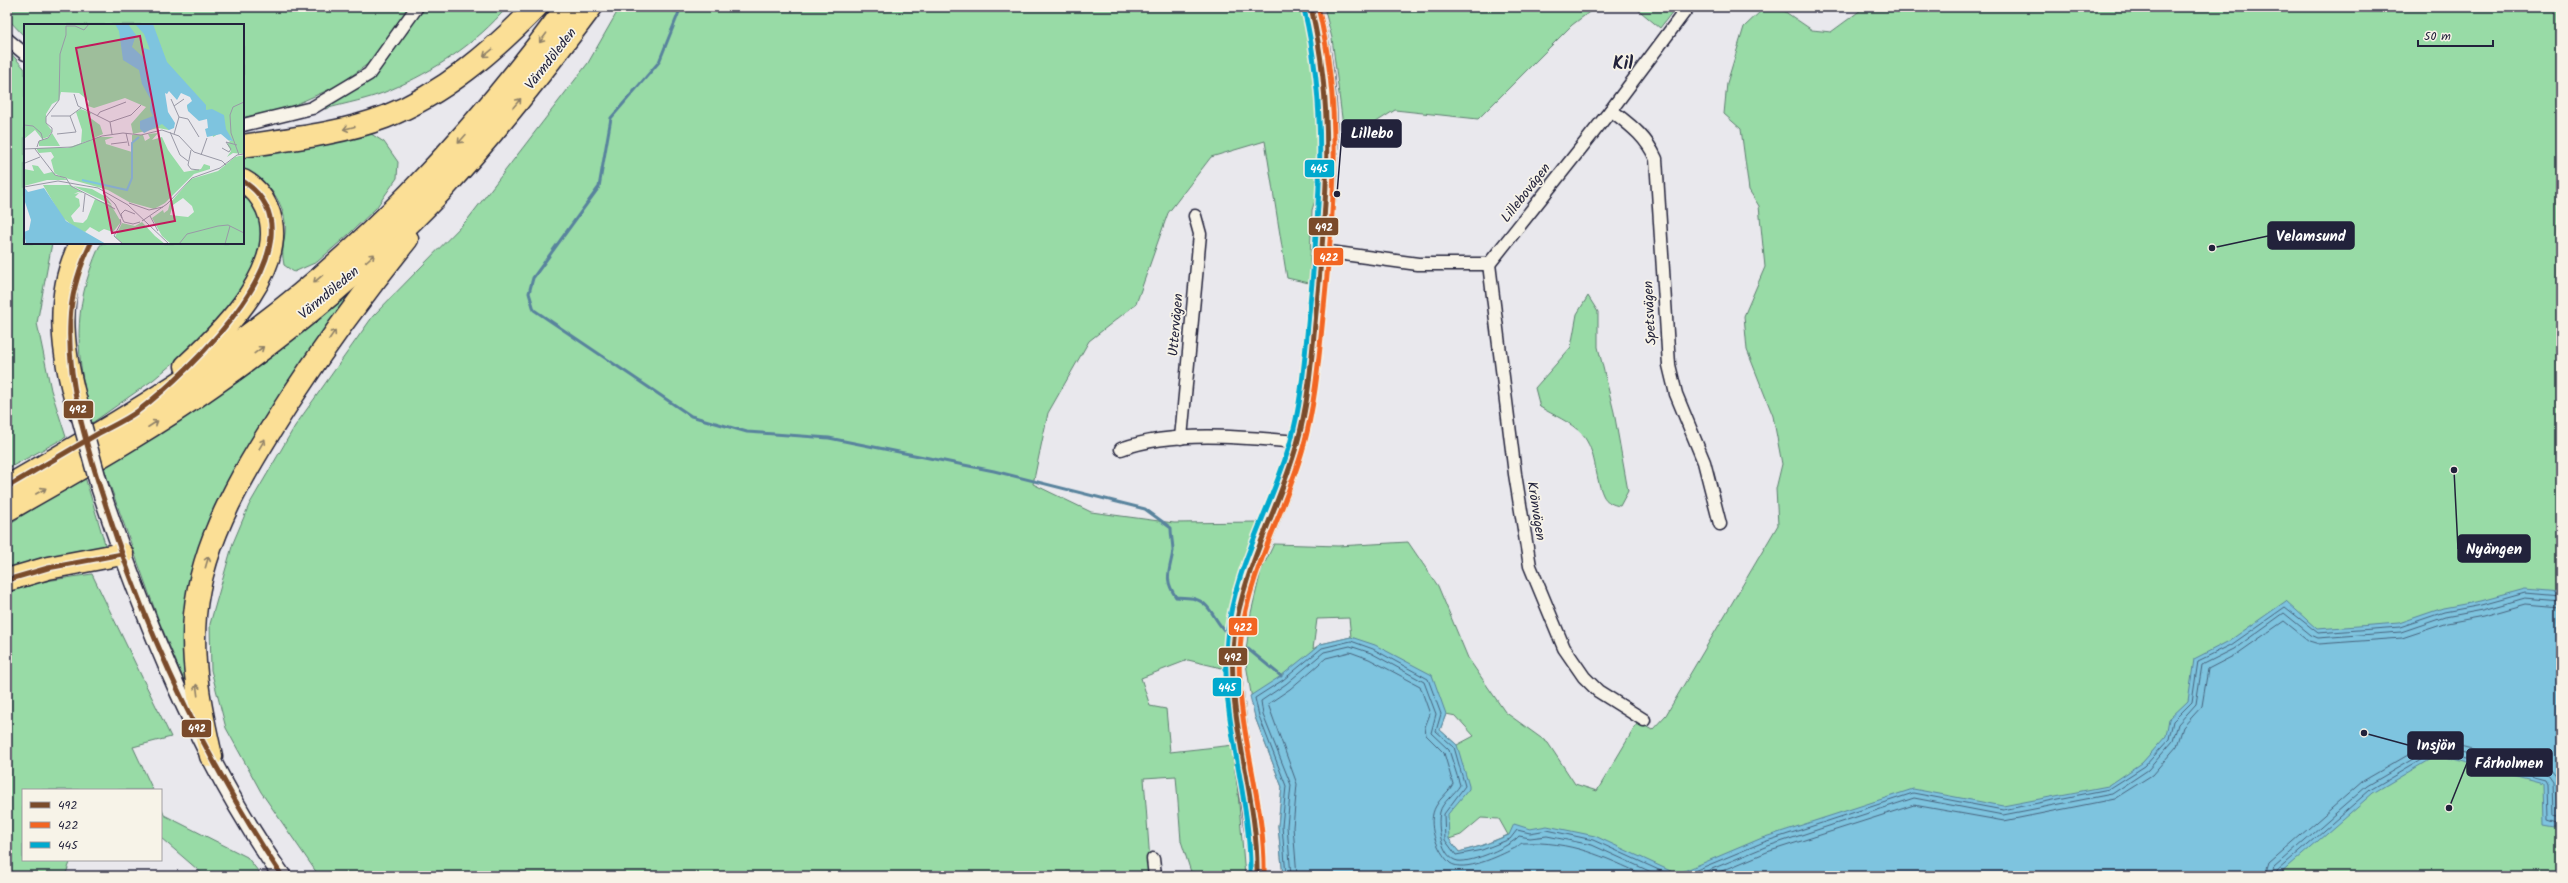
<svg xmlns="http://www.w3.org/2000/svg" width="2568" height="883" viewBox="0 0 2568 883" font-family="Kalam,sans-serif">
<rect width="100%" height="100%" fill="#e9e8ed"/>
<filter id="ink" filterUnits="userSpaceOnUse"><feTurbulence type="fractalNoise" baseFrequency=".025" numOctaves="2"/><feDisplacementMap in="SourceGraphic" scale="8" xChannelSelector="R" yChannelSelector="G"/><feConvolveMatrix kernelMatrix="1 2 1 2 8 2 1 2 1" color-interpolation-filters="sRGB"/></filter>
<g filter="url(#ink)">
<!-- green -->
<g fill="#98dba6" stroke="#5d7e70" fill-rule="evenodd">
<polygon points="11,7 409,7 376,58 339,85 290,107 243,118 243,25 25,25 25,37 7,18"/>
<path d="M423,7H507C477,43 433,72 390,90C370,99 346,103 325,109L342,95L374,76Z"/>
<polygon points="620,7 1301,7 1317,80 1321,127 1316,197 1312,210 1309,283 1287,278 1265,141 1211,157 1168,213 1136,304 1089,341 1048,413 1033,484 1091,512 1174,523 1258,522 1232,605 1226,669 1188,660 1141,678 1150,706 1166,709 1170,752 1234,745 1245,876 1207,876 1191,872 1181,841 1176,776 1144,778 1151,876 319,876 261,792 226,728 211,670 210,624 233,543 249,505 295,426 373,316 468,219 588,63"/>
<polygon points="1324,7 1596,7 1572,25 1478,119 1395,110 1345,142 1332,38"/>
<polygon points="1635,7 1676,7 1660,28"/>
<path d="M1865,7H2561V876H1283L1278,826L1282,787L1255,717L1245,658L1251,613L1261,571L1274,544L1338,546L1408,542L1438,586L1468,658L1505,712L1548,743L1575,784L1597,791L1638,722L1652,730L1666,715L1778,525L1776,489L1782,464L1773,416L1747,350L1744,316L1765,267L1759,206L1749,190L1741,129L1724,114L1727,83L1744,27L1763,9L1784,11L1812,30L1831,32ZM1349,618L1351,637L1321,644L1313,649L1317,619ZM1446,714L1456,716L1474,736L1457,745L1440,730ZM1481,818L1499,819L1508,835L1481,846L1459,852L1449,839L1461,835Z"/>
<polygon points="7,49 25,69 25,243 52,243 37,323 51,390 66,437 7,469"/>
<path d="M368,132L384,142L398,162L397,178L376,208L349,234L317,262L294,272L284,265C280,247 287,236 285,222C282,197 264,179 243,168V154Z"/>
<path d="M243,192L263,220L258,263L234,303L197,343L153,380L92,423C76,356 71,311 99,247L102,243H243Z"/>
<polygon points="366,278 254,441 184,662 186,685 159,621 103,466"/>
<path d="M1588,296L1598,312V347L1614,412L1628,491L1620,506C1613,505 1606,502 1603,495C1594,475 1597,452 1582,434C1571,422 1553,415 1540,407L1535,388L1571,347L1577,314Z"/>
<polygon points="85,477 105,544 103,548 7,570 7,525"/>
<polygon points="92,574 171,737 133,747 153,790 23,790 23,860 71,860 65,876 7,876 7,587"/>
<polygon points="161,807 164,815 247,857 262,876 205,876 161,838"/>
</g>
<!-- water -->
<polygon fill="#7ec4df" stroke="#59839d" points="2525,589 2561,592 2561,827 2544,824 2543,783 2437,755 2373,793 2280,874 2280,876 1283,876 1278,826 1282,787 1255,717 1250,696 1281,676 1321,644 1351,637 1375,645 1432,675 1446,714 1440,730 1457,745 1469,786 1469,789 1448,814 1449,839 1459,852 1481,846 1509,835 1514,824 1530,829 1547,826 1595,836 1677,874 1762,838 1913,789 2003,806 2108,786 2142,763 2166,736 2169,719 2188,701 2194,659 2229,641 2286,601 2317,629 2399,623 2443,608 2481,601"/>
<g fill="none" stroke-linecap="round" stroke-linejoin="round">
<!-- shore -->
<g stroke="#47637d" stroke-width="1">
<polyline points="1286,876 1282,826 1286,786 1259,716 1255,698 1283,680 1322,648 1351,641 1373,649 1428,679 1441,714 1436,731 1454,747 1465,786 1444,814 1445,840 1456,855 1482,850 1510,839 1517,830 1530,833 1547,830 1593,840 1672,876"/>
<path d="M1291,876L1287,826L1291,785L1263,715L1261,701L1286,684L1324,652L1350,646L1371,653L1424,682L1436,714L1431,733L1449,750L1460,785C1455,794 1442,802 1440,812C1437,826 1441,858 1458,861C1472,863 1511,846 1519,836L1530,838L1547,836L1592,845L1660,876"/>
<path d="M1297,876L1293,827L1297,784L1268,704L1290,689L1326,658L1350,652L1369,659L1420,686L1430,714L1425,727L1426,735L1444,753L1453,784C1449,792 1440,798 1436,806C1426,823 1437,851 1450,863C1464,873 1499,856 1513,849C1517,848 1520,843 1523,843C1572,841 1602,856 1646,876"/>
<polyline points="1682,876 1764,842 1913,793 2003,810 2109,789 2145,766 2169,739 2173,721 2192,702 2198,661 2231,645 2285,607 2318,633 2400,627 2444,612 2482,605 2525,593 2561,596"/>
<polyline points="1695,876 1765,847 1914,798 2003,815 2112,794 2148,770 2173,741 2178,724 2196,704 2202,665 2234,649 2284,613 2311,635 2318,638 2401,632 2445,617 2483,610 2525,598 2561,601"/>
<polyline points="1710,876 1767,852 1914,805 2004,821 2114,799 2152,775 2177,746 2183,727 2202,706 2208,669 2237,654 2284,621 2309,641 2319,644 2402,638 2447,623 2484,616 2526,604 2561,607"/>
<polyline points="2265,876 2269,863 2363,781 2434,740 2550,770 2558,780 2558,809 2561,811"/>
<polyline points="2271,876 2274,867 2367,786 2435,746 2547,775 2552,782 2553,815 2561,817"/>
<polyline points="2276,876 2277,871 2370,790 2436,751 2545,780 2547,784 2548,819 2561,823"/>
</g>
<!-- stream -->
<g stroke="#59839d" stroke-width="3">
<path d="M681,7L659,62L611,118L599,187L533,278L529,293L534,310L691,416L747,432L829,438L994,471L1145,509L1171,528C1171,536 1173,544 1173,551C1170,571 1163,579 1176,597C1182,598 1189,597 1195,599C1211,603 1215,623 1227,633"/>
<polyline points="1248,649 1281,676"/>
</g>
<!-- street casing -->
<g stroke="#22223b" stroke-width="15">
<g id="street">
<polyline points="7,39 25,54"/>
<path d="M1611,110C1630,125 1646,136 1656,159L1669,365L1676,394L1704,462L1720,524"/>
<polyline points="243,125 312,108 369,74 417,7"/>
<polyline points="1322,251 1418,264 1489,264 1611,110 1688,7"/>
<polyline points="1489,264 1515,474 1530,566 1564,648 1584,677 1598,691 1644,720"/>
<polyline points="1181,438 1200,234 1195,216"/>
<path d="M1121,449C1173,430 1244,437 1298,442"/>
<polyline points="1153,859 1155,876"/>
</g>
</g>
<!-- secondary casing -->
<g stroke="#22223b" stroke-width="20">
<g id="secondary">
<path d="M99,485C144,620 200,760 282,876"/>
<path d="M1257,876C1258,857 1255,837 1252,819C1245,766 1228,689 1234,637C1243,569 1280,509 1297,444C1310,397 1312,350 1317,303C1327,204 1339,104 1311,7"/>
</g>
</g>
<!-- highway casing -->
<g stroke="#22223b" stroke-width="25">
<g id="highway">
<path d="M243,146C291,139 340,134 385,117C444,94 493,51 536,7"/>
<path d="M186,366C224,331 291,265 267,208C262,197 254,187 243,181"/>
<path d="M79,412C63,358 53,296 81,243"/>
<path d="M7,487C82,444 156,401 226,351C360,257 470,138 567,7"/>
<path d="M7,510C77,470 148,431 214,384C292,330 378,258 443,189C496,131 544,70 591,7"/>
<polyline points="7,580 48,568 122,554"/>
<path d="M211,756C200,708 191,663 195,615C202,537 248,465 289,401C326,344 365,291 407,239"/>
</g>
</g>
<!-- street -->
<use href="#street" stroke="#f7f3e8" stroke-width="12"/>
<!-- secondary -->
<use href="#secondary" stroke="#f7f3e8" stroke-width="17"/>
<!-- highway -->
<use href="#highway" stroke="#fbdf96" stroke-width="22"/>
<!-- secondary-bridge casing -->
<g stroke="#22223b" stroke-width="20" stroke-linecap="butt">
<polyline id="secondary-bridge" points="79,412 99,485"/>
</g>
<!-- secondary-bridge -->
<use href="#secondary-bridge" stroke="#f7f3e8" stroke-width="17"/>
<!-- bus-1 casing -->
<g stroke="#f7f3e8" stroke-width="8">
<g id="bus-1">
<path d="M91,243C79,268 71,294 70,322C67,383 86,445 105,503C147,635 205,760 282,876"/>
<path d="M7,487C38,469 68,451 99,433C112,426 126,420 138,411C187,374 332,239 243,181"/>
<polyline points="7,580 48,568 122,554"/>
<path d="M1257,876C1259,796 1225,718 1234,638C1242,570 1279,509 1297,444C1310,398 1312,350 1317,303C1327,200 1335,109 1311,7"/>
</g>
</g>
<!-- bus-2 casing -->
<g stroke="#f7f3e8" stroke-width="8">
<path id="bus-2" d="M1264,876C1266,796 1231,718 1241,638C1249,571 1285,512 1303,448C1316,402 1319,354 1324,307C1334,204 1343,109 1318,7"/>
</g>
<!-- bus-3 casing -->
<g stroke="#f7f3e8" stroke-width="8">
<path id="bus-3" d="M1250,876C1252,796 1219,718 1227,638C1233,570 1271,509 1290,444C1303,399 1305,351 1310,304C1320,202 1328,109 1304,9"/>
</g>
<!-- bus-1 -->
<use href="#bus-1" stroke="#7a4b2a" stroke-width="5"/>
<!-- bus-2 -->
<use href="#bus-2" stroke="#f26522" stroke-width="5"/>
<!-- bus-3 -->
<use href="#bus-3" stroke="#00a9ce" stroke-width="5"/>
</g>
<!-- one-way arrows -->
<defs><path id="oneway-shaft" d="M-6 0H5M1.5-3L5.5 0L1.5 3" fill="none" stroke-width="1.6" stroke-linecap="round" stroke-linejoin="round"/></defs>
<g stroke="#8e8068">
<use href="#oneway-shaft" transform="translate(543 38) rotate(127)"/>
<use href="#oneway-shaft" transform="translate(488 53) rotate(141)"/>
<use href="#oneway-shaft" transform="translate(517 103) rotate(-50)"/>
<use href="#oneway-shaft" transform="translate(349 128) rotate(166)"/>
<use href="#oneway-shaft" transform="translate(462 139) rotate(132)"/>
<use href="#oneway-shaft" transform="translate(370 258) rotate(-42)"/>
<use href="#oneway-shaft" transform="translate(318 279) rotate(139)"/>
<use href="#oneway-shaft" transform="translate(332 335) rotate(-56)"/>
<use href="#oneway-shaft" transform="translate(259 350) rotate(-37)"/>
<use href="#oneway-shaft" transform="translate(153 424) rotate(-33)"/>
<use href="#oneway-shaft" transform="translate(262 444) rotate(-60)"/>
<use href="#oneway-shaft" transform="translate(41 491) rotate(-30)"/>
<use href="#oneway-shaft" transform="translate(207 562) rotate(-74)"/>
<use href="#oneway-shaft" transform="translate(197 690) rotate(-97)"/>
</g>
</g>
<g text-anchor="middle" dominant-baseline="central" stroke-width="3.5" stroke-linejoin="round" paint-order="stroke">
<!-- street labels -->
<g font-size="14" fill="#22223b" stroke="#f7f3e8">
<text transform="translate(551 59) rotate(-52)">Värmdöleden</text>
<text transform="translate(1526 193) rotate(-52)">Lillebovägen</text>
<text transform="translate(329 293) rotate(-40)">Värmdöleden</text>
<text transform="translate(1650 313) rotate(-93)">Spetsvägen</text>
<text transform="translate(1176 325) rotate(-85)">Uttervägen</text>
<text transform="translate(1536 511) rotate(81)">Krönvägen</text>
</g>
<!-- district labels -->
<g font-size="18" font-weight="bold" fill="#22223b" stroke="#f7f3e8">
<text x="1623" y="64">Kil</text>
</g>
</g>
<!-- overview -->
<g transform="translate(24 24)">
<rect width="220" height="220" fill="#e9e8ed"/>
<path d="M0,0H220V130L209,129L203,133L207,127L203,120L206,118L204,116L208,117L196,109L189,113L185,94L164,86L163,82L171,78L167,71L145,64L139,68L145,106L134,104L109,110L107,100L122,83L101,74L70,84L64,82L65,77L55,69L37,68L35,76L28,80L22,90V99L28,107L24,113L18,115L11,106L0,115ZM57,85L67,89L65,93L76,101L79,110L57,120L58,106L52,88ZM28,109L36,122H15V117L24,114ZM134,109L128,116L138,113L144,126L160,148L177,145L180,140L186,142V145L170,150L141,179L130,185L105,178L84,166L31,151L27,136L30,133L27,128L15,129L12,124H43L75,113H90L81,116L82,120L108,128V111H119L121,117L126,114L124,110ZM220,131V220H147L138,212L128,194L139,186L140,189L144,186L146,179L167,155L194,147L211,133ZM159,174L168,182L170,188L164,193L146,191L149,181ZM8,141L14,142L20,150L28,148L44,156H23L0,162V145L10,147ZM19,161H46L59,169L54,168L50,170L55,169L51,173L55,175L56,182L47,192L50,198L59,199L63,195L71,175L87,181L97,198L89,208L80,205L75,208L66,203L61,208L54,206L38,193ZM49,162L68,165L82,173L88,181ZM118,198L131,212L141,220H99L91,213L98,199L111,202Z" fill="#98dba6" fill-rule="evenodd"/>
<path d="M91,0H104L112,11L108,23L119,33L120,24L126,26L120,10L111,0H129L143,38L182,81V86L188,85L200,91L202,105L209,117L204,116L197,110L183,113L181,105L184,104L183,95L175,97L164,87L163,81L168,77L166,73L157,69L153,76L145,67L143,70L141,69L144,88L151,99L150,104L145,106L138,100L120,109L116,105V97L129,92L126,86L127,76L118,60L115,46L99,36L95,7ZM0,163L4,168L20,164L42,197L82,220H2L0,208L5,206L7,196L0,175Z" fill="#7ec4df"/>
<path fill="none" stroke="#7ec4df" stroke-width="2" d="M58,156L103,166L108,154V119L115,113"/>
<path fill="none" stroke="#9999a6" stroke-width="1" d="M50,70L54,82L86,98L88,110M147,75L155,93L150,110M150,82L160,75M27,92H46L57,84M73,92L76,88L102,78M155,93L164,95L175,113M86,98L107,91L117,81M0,101L9,102L17,109L19,116M146,108L156,131L164,137M102,109L105,122M33,110L52,108L46,92M87,120L103,118M13,123L15,117L24,114L28,108V104L22,99V93L35,76L36,30L42,11V2H51L60,6L65,0M198,124L205,128L207,125L202,118L213,121M0,125L48,123L78,112L99,109L117,111L138,106L155,112L170,128L198,137L202,141M11,125L31,151L42,154L47,162L91,185M167,126L164,141L167,145L175,146M177,131L183,114M215,131L207,109L206,91L209,83L220,78M1,139L16,133M0,163L34,157L74,164L104,181L145,220M79,169L91,180L100,198L109,200L116,198M105,179L125,186L139,183M59,188L61,170M126,192L134,207M98,194L97,190L101,186L111,190M96,195L97,199L90,212L99,220M118,197L143,180L168,154L196,144L213,131L220,130M155,220L163,210L194,202L204,201L220,209M201,220L206,202"/>
<path fill="#c2185b" fill-opacity="0.15" stroke="#c2185b" stroke-width="2" d="M116,12L151,197L88,209L52,24Z"/>
<rect width="220" height="220" fill="none" stroke="#22223b" stroke-width="2"/>
</g>
<!-- callouts -->
<path fill="none" stroke="#22223b" stroke-width="1.5" d="M1337 194L1342 133M2212 248L2268 236M2454 470L2458 549M2364 733L2408 745M2449 808L2467 763"/>
<g fill="#22223b" stroke="#f7f3e8" stroke-width="1.5">
<circle cx="1337" cy="194" r="4"/>
<circle cx="2212" cy="248" r="4"/>
<circle cx="2454" cy="470" r="4"/>
<circle cx="2364" cy="733" r="4"/>
<circle cx="2449" cy="808" r="4"/>
</g>
<g fill="#22223b" stroke="#22223b" stroke-width="1.5">
<rect x="1342" y="120" width="59" height="27" rx="4"/>
<rect x="2268" y="222" width="86" height="27" rx="4"/>
<rect x="2458" y="535" width="72" height="27" rx="4"/>
<rect x="2408" y="732" width="55" height="27" rx="4"/>
<rect x="2467" y="749" width="85" height="27" rx="4"/>
</g>
<g font-size="15" text-anchor="middle" font-weight="bold" fill="#fff">
<text x="1372" y="138">Lillebo</text>
<text x="2311" y="241">Velamsund</text>
<text x="2494" y="554">Nyängen</text>
<text x="2436" y="750">Insjön</text>
<text x="2509" y="768">Fårholmen</text>
</g>
<g stroke="#f7f3e8" stroke-width="1.5">
<rect x="1304" y="159" width="31" height="19" rx="4" fill="#00a9ce"/>
<rect x="1308" y="217" width="31" height="19" rx="4" fill="#7a4b2a"/>
<rect x="1313" y="247" width="31" height="19" rx="4" fill="#f26522"/>
<rect x="63" y="400" width="31" height="19" rx="4" fill="#7a4b2a"/>
<rect x="1228" y="617" width="30" height="19" rx="4" fill="#f26522"/>
<rect x="1218" y="647" width="30" height="19" rx="4" fill="#7a4b2a"/>
<rect x="1212" y="677" width="30" height="20" rx="4" fill="#00a9ce"/>
<rect x="181" y="719" width="31" height="19" rx="4" fill="#7a4b2a"/>
</g>
<g font-size="11" text-anchor="middle" font-weight="bold" fill="#fff">
<text x="1319" y="172">445</text>
<text x="1324" y="231">492</text>
<text x="1329" y="261">422</text>
<text x="78" y="413">492</text>
<text x="1243" y="631">422</text>
<text x="1233" y="661">492</text>
<text x="1227" y="691">445</text>
<text x="197" y="732">492</text>
</g>
<!-- margin -->
<rect width="2568" height="883" fill="none" stroke="#f7f3e8" stroke-width="24"/>
<rect x="12" y="12" width="2544" height="859" fill="none" stroke="#22223b" stroke-width="1.5" filter="url(#ink)"/>
<!-- legend -->
<rect x="22" y="789" width="140" height="72" fill="#f7f3e8" stroke="#a29fa3"/>
<rect x="30" y="802" width="20" height="6" fill="#7a4b2a" stroke="#a29fa3"/>
<text x="58" y="809" font-size="12" fill="#22223b">492</text>
<rect x="30" y="822" width="20" height="6" fill="#f26522" stroke="#a29fa3"/>
<text x="58" y="829" font-size="12" fill="#22223b">422</text>
<rect x="30" y="842" width="20" height="6" fill="#00a9ce" stroke="#a29fa3"/>
<text x="58" y="849" font-size="12" fill="#22223b">445</text>
<!-- scale -->
<path d="M2418 40v6h75v-6" fill="none" stroke="#22223b" stroke-width="2"/>
<text x="2424" y="40" font-size="12" fill="#22223b" stroke="#f7f3e8" stroke-width="3" paint-order="stroke">50 m</text>
</svg>
